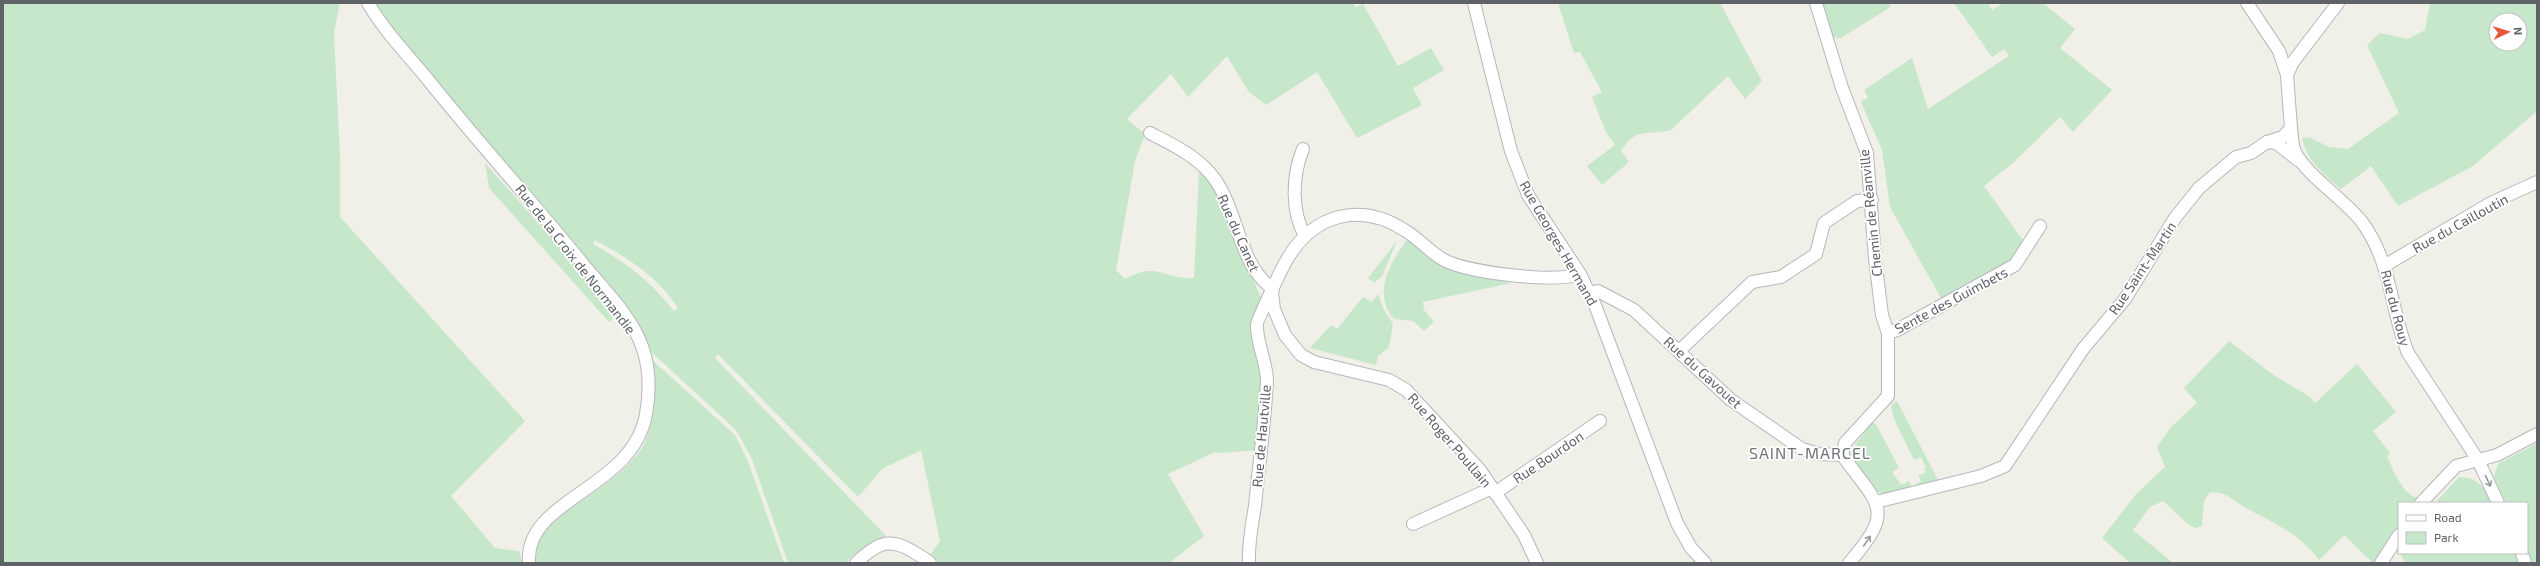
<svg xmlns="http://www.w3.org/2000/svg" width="2540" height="566" viewBox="0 0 2540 566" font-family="'Exo 2',sans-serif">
<rect width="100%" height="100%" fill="#f0efe8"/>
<!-- green -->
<g fill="#c6e7c9" fill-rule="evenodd">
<polygon points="3,3 340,3 334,32 340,158 340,217 525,421 451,496 495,548 519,551 522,563 3,563"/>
<path d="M375,3H1353L1356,7L1363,4L1398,66L1431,48L1444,70L1413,88L1422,105L1357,138L1317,72L1266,105L1249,92L1227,56L1188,97L1171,74L1127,119L1145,134L1135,161L1116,270L1125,279C1158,261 1161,279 1194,278L1199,171C1236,206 1240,258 1263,301L1252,335L1261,377L1258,450L1220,453L1215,452L1168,474L1204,536L1169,563H940L931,554L940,541L921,450L882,469L858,497L718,354L715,358L886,536L856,553L845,563H788L752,459L736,430L649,350L402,41ZM594,240C627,257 657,276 678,308L674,311C650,281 627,263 593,244Z"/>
<path d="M1558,3H1720L1762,81L1745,99L1728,76L1671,130C1647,136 1636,126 1621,151L1629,162L1602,185L1587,166L1615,145L1606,132L1592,97L1602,92L1580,52L1574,53Z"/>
<polygon points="1822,3 1891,3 1889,8 1841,38 1833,37"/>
<polygon points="1954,3 1988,3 1992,10 2004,3 2043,3 2075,29 2060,48 2112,90 2073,132 2060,117 2013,163 1984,186 2025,243 2009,261 1942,300 1890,207 1882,150 1861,102 1868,97 1864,90 1912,58 1928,109 2009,56 2004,49 1992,57"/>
<path d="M2430,3H2537V111L2473,166L2398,206L2371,166L2341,189C2324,174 2306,161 2302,137L2311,138L2329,147L2348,149L2399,113L2367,45L2380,33L2408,39L2425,30ZM2496,20H2520V44H2496Z"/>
<polygon points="485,163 619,314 609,322 489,188"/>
<path d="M1408,239L1451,269L1464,274L1511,283L1423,302L1424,310L1434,322L1424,331L1413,321L1394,319C1372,294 1390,261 1408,239Z"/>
<polygon points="1397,241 1382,276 1374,283 1368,278"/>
<polygon points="1378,294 1384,310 1393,324 1389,347 1378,356 1376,365 1310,348 1331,325 1337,329 1363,297 1372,302"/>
<path d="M2229,341L2272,374L2310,397L2315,403L2357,364L2396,412L2373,431L2390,453L2387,457C2394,471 2402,494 2418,498L2415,503H2399V527L2378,563H2373L2344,535L2319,560C2299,533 2275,524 2246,508C2234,501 2226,491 2210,492L2204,501L2202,526L2196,528L2189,525L2163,501L2150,507L2133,530L2173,563H2130L2102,538L2136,494L2165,467L2157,447L2171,427L2197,403L2184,388Z"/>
<path d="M651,359L735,435L747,459L784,563H533C534,558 532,550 534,545C542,516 627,482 645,442C657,415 655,387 651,359Z"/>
<path d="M1897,401L1939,482L1883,494C1869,489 1854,467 1850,452L1872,423L1876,424L1899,468L1892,472L1901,485L1909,481L1912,487L1921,481L1918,476L1926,472L1924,468L1926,467L1921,457L1914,460L1894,419L1891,405Z"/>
<polygon points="2537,443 2537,563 2532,563 2527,548 2527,503 2506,503 2494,477 2498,464"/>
<path d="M2459,477C2478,478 2483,486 2492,503H2435Z"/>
<polygon points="2399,552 2516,553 2520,563 2406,563"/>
</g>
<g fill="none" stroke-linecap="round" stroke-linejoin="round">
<!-- minor casing -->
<g stroke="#b5b7bb" stroke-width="14">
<g id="minor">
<path d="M368,3C383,29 405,52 425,76C476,140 531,200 583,264C600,285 622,307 635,331C649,356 651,386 646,414C633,490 524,498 529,563"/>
<polyline points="1474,3 1511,151 1528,195 1580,274 1595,305 1677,523 1691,548 1705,563"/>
<path d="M1816,3L1842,88L1867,153L1875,259L1882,315L1888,333V396L1845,443L1842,455C1879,506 1896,509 1849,563"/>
<polyline points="2247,3 2279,51 2287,75"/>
<path d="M2291,128C2292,135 2292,145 2295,152C2307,176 2344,199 2362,222C2392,263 2390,309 2408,353L2478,460L2498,503"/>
<path d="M1150,133C1171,144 1193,154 1209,172C1239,205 1236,263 1273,289"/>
<polyline points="2267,142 2276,143 2298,160"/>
<path d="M1303,149C1292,176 1291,211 1305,236"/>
<polyline points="2384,266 2491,203 2537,182"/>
<polyline points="1272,293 1274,309 1285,335 1301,355 1314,362 1389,380 1406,390 1480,470 1524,535 1537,563"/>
<polyline points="1590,293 1598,291 1634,310 1731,400 1802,449 1819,454 1842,455"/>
<polyline points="1888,333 1897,330 2015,265 2040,226"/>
<polyline points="1679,351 1752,282 1781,277 1816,254 1824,223 1857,201 1872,200"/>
<polyline points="1495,493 1600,421"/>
<polyline points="1876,502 1981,476 2005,466 2083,349 2125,299 2175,218 2199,188 2236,157 2251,153 2267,142 2283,137 2291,128 2287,75 2293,62 2338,3"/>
<polyline points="2421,503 2456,466 2497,455 2537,434"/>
<polyline points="1413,524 1492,488"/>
<polyline points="2522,553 2525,563"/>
<path d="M856,563C875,545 888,536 912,551C918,555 925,558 930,563"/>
<path d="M1249,563C1248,544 1252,524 1255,506C1259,464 1265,422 1267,381C1267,362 1256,343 1257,324C1257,321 1281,270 1285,263C1311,215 1359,200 1406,231C1419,239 1431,253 1444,260C1469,273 1554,283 1580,274"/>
<polyline points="2381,563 2399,535"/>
</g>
</g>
<!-- minor -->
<use href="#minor" stroke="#fff" stroke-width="12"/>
</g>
<!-- one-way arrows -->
<defs><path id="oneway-shaft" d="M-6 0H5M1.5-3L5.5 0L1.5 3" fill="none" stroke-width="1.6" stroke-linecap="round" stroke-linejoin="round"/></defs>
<g stroke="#97999c">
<use href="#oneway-shaft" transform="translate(2488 481) rotate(65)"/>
<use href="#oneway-shaft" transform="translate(1867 541) rotate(-56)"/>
</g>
<g text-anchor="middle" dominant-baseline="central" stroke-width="3.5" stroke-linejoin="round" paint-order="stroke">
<!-- street labels -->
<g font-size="14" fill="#5f6267" stroke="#fff">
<text transform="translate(1870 213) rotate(-96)">Chemin de Réanville</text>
<text transform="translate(2460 223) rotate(-29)">Rue du Cailloutin</text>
<text transform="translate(1239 233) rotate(66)">Rue du Canet</text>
<text transform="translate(1559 243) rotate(60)">Rue Georges Hermand</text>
<text transform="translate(576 259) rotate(52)">Rue de la Croix de Normandie</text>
<text transform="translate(2142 268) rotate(-56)">Rue Saint-Martin</text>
<text transform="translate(1951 300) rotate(-28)">Sente des Guimbets</text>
<text transform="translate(2396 308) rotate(75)">Rue du Rouy</text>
<text transform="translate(1703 372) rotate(42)">Rue du Gavouet</text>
<text transform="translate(1261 436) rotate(-85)">Rue de Hautville</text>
<text transform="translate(1450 440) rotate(49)">Rue Roger Poullain</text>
<text transform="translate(1548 457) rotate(-34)">Rue Bourdon</text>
</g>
<!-- quarter labels -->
<g font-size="16" letter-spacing="1" fill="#707479" stroke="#fff">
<text x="1810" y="452">SAINT-MARCEL</text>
</g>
</g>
<!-- border -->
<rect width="2540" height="566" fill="none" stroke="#5f6267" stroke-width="8"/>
<!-- legend -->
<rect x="2398" y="502" width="130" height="52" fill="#ffffff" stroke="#bfc0c2"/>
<rect x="2406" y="515" width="20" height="6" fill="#ffffff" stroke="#bfc0c2"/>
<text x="2434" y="522" font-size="12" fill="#5f6267">Road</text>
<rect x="2406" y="532" width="20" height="12" fill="#c6e7c9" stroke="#bfc0c2"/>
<text x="2434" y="542" font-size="12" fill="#5f6267">Park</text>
<!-- north arrow -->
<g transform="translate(2508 32) rotate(86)"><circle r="19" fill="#ffffff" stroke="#bfc0c2"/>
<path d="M0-3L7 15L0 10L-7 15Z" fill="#e4593a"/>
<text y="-6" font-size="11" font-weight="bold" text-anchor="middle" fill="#5f6267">N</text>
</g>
</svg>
